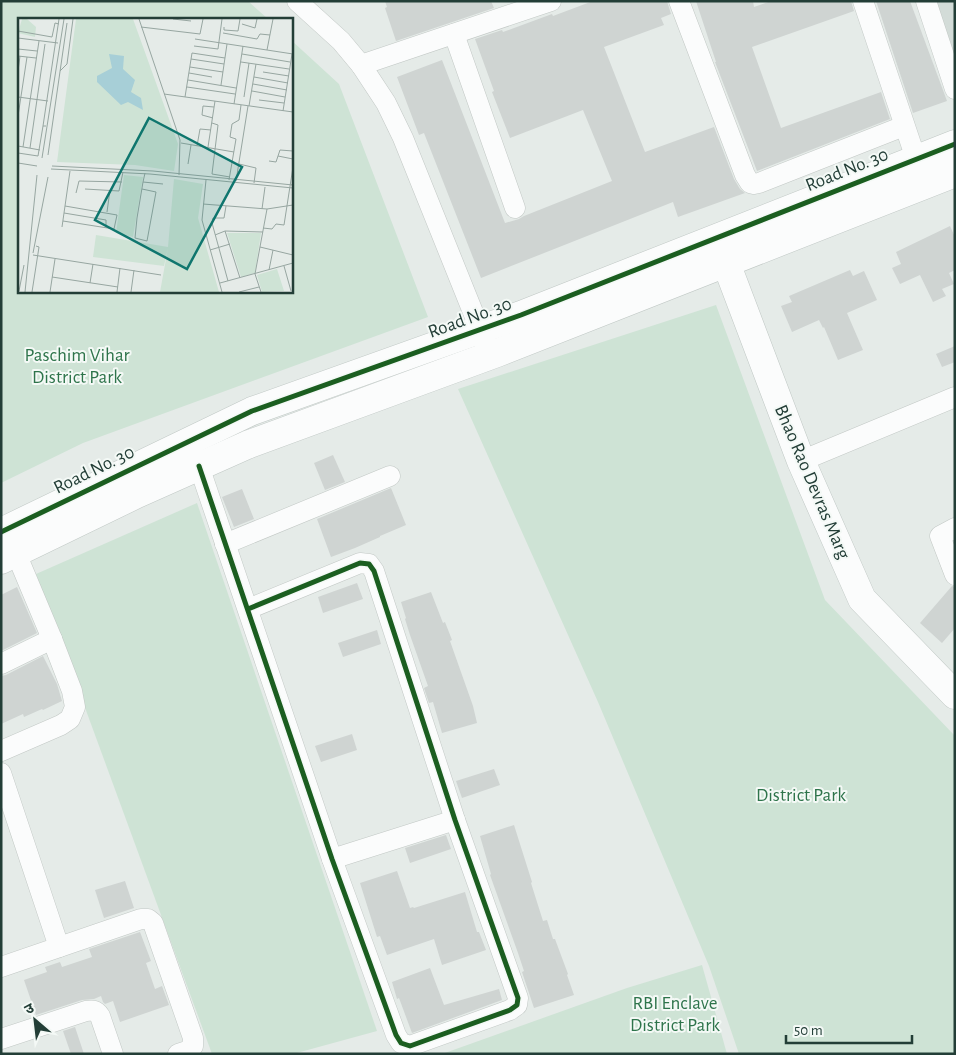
<svg xmlns="http://www.w3.org/2000/svg" width="956" height="1055" viewBox="0 0 956 1055" font-family="'Alegreya Sans','Noto Sans Devanagari',sans-serif">
<rect width="100%" height="100%" fill="#e5ebe8"/>
<!-- built -->
<polygon fill="#d3dcd8" points="926,1 955,1 955,84"/>
<!-- green -->
<g fill="#cee3d5">
<polygon points="1,1 248,1 268,19 19,19 19,291 291,291 291,40 339,84 428,317 83,443 1,483"/>
<polygon points="716,305 825,600 955,736 955,1054 739,1054 709,966 598,702 458,389"/>
<polygon points="197,503 377,1031 293,1054 212,1054 36,574"/>
<polygon points="702,965 727,1054 442,1054 627,988"/>
</g>
<!-- building -->
<g fill="#cfd4d2">
<polygon points="385,1 491,1 494,8 396,41 385,8 387,7"/>
<polygon points="593,1 667,1 671,14 661,18 664,25 604,47 645,152 714,127 734,179 740,189 745,193 678,217 673,202 481,278 424,133 419,135 397,77 442,60 505,223 519,219 524,216 612,181 583,110 510,138 492,92 494,91 475,39 502,30 503,32 552,14 553,16"/>
<polygon points="696,1 753,1 754,7 771,1 851,1 854,11 752,47 781,128 881,92 890,119 757,171 715,62 716,62"/>
<polygon points="876,1 910,1 947,101 913,113"/>
<polygon points="950,226 955,237 955,270 949,273 954,284 942,289 946,296 933,302 920,275 900,284 892,268 901,264 896,252"/>
<polygon points="850,270 853,276 864,271 877,300 847,313 863,350 838,360 824,327 823,328 819,320 792,332 781,306 792,302 789,296"/>
<polygon points="955,346 955,362 942,367 936,354"/>
<polygon points="333,455 345,482 325,490 314,463"/>
<polygon points="391,488 406,525 380,536 380,537 355,548 331,557 317,519"/>
<polygon points="242,489 254,519 234,527 222,497"/>
<polygon points="357,583 363,599 323,613 318,597"/>
<polygon points="952,586 955,587 955,628 942,643 920,623"/>
<polygon points="17,587 37,633 1,651 1,595"/>
<polygon points="431,592 443,623 445,622 452,640 450,641 473,706 477,723 442,733 433,702 429,703 424,688 428,686 410,635 405,619 406,618 401,602"/>
<polygon points="377,630 381,644 343,657 338,643"/>
<polygon points="43,656 57,684 62,701 43,710 42,709 24,717 23,714 1,724 1,676 6,675"/>
<polygon points="352,734 357,750 321,762 315,746"/>
<polygon points="494,769 500,785 462,798 456,781"/>
<polygon points="514,825 532,882 531,883 543,921 547,920 553,939 555,939 568,974 567,975 574,995 534,1008 522,972 524,971 518,953 490,875 491,874 480,836"/>
<polygon points="446,835 451,849 410,863 405,848"/>
<polygon points="397,871 410,908 413,907 414,908 465,892 477,932 479,932 486,950 442,965 434,939 387,955 380,936 377,937 360,883"/>
<polygon points="125,881 134,908 104,918 95,890"/>
<polygon points="140,932 151,961 146,963 155,989 162,986 169,1005 120,1022 113,1001 105,1004 103,1002 101,996 94,999 82,1000 36,1015 24,980 47,972 45,967 60,962 62,967 92,957 89,949"/>
<polygon points="430,968 444,1005 499,989 502,1000 412,1033 399,998 397,999 392,982"/>
<polygon points="75,1027 84,1054 71,1054 63,1031"/>
</g>
<g fill="none" stroke-linecap="round" stroke-linejoin="round">
<!-- street casing -->
<g stroke="#c2c8c5" stroke-width="21">
<g id="street">
<polyline points="297,1 341,41 361,65 386,103 403,138 485,342"/>
<polyline points="679,1 745,175 750,183 754,184 759,183 904,126"/>
<polyline points="863,1 916,159"/>
<polyline points="926,1 955,89"/>
<polyline points="454,34 515,208"/>
<polyline points="361,65 551,1"/>
<polyline points="801,461 955,397"/>
<polyline points="199,466 332,859 396,1035 401,1043 410,1046 510,1010 517,1005 518,998 455,820 374,571 369,564 360,563 248,609"/>
<polyline points="955,528 940,536 955,575"/>
<polyline points="225,544 390,476"/>
<polyline points="1,664 52,639"/>
<polyline points="1,751 61,725 70,719 75,707 72,691 52,639 16,553"/>
<polyline points="1,773 59,947"/>
<polyline points="332,859 455,820"/>
<polyline points="1,967 141,919 148,919 153,923 193,1038 193,1046 187,1051 178,1054"/>
<path d="M1,1039L86,1011C93,1010 96,1010 100,1016L113,1054"/>
</g>
</g>
<!-- secondary casing -->
<g stroke="#c0c8c5" stroke-width="29">
<g id="secondary">
<polyline points="720,247 801,461 862,599 955,695"/>
<polyline points="1,532 252,411 521,315 955,144"/>
<polyline points="1,560 137,494 247,445 497,353 955,173"/>
</g>
</g>
<!-- street -->
<use href="#street" stroke="#fbfcfc" stroke-width="20"/>
<!-- secondary -->
<use href="#secondary" stroke="#fbfcfc" stroke-width="28"/>
<!-- cycleway casing -->
<g stroke="#f4f9f6" stroke-width="8">
<g id="cycleway">
<polyline points="199,466 332,859 396,1035 401,1043 410,1046 510,1010 517,1005 518,998 455,820 374,571 369,564 360,563 248,609"/>
<polyline points="1,532 252,411 521,315 955,144"/>
</g>
</g>
<!-- cycleway -->
<use href="#cycleway" stroke="#1b5e20" stroke-width="5"/>
</g>
<g text-anchor="middle" dominant-baseline="central" stroke-width="4" stroke-linejoin="round" paint-order="stroke">
<!-- street labels -->
<g font-size="19" fill="#233e37" stroke="#f4f9f6">
<text transform="translate(847 170) rotate(-22)">Road No. 30</text>
<text transform="translate(470 318) rotate(-20)">Road No. 30</text>
<text transform="translate(94 470) rotate(-26)">Road No. 30</text>
<text transform="translate(812 482) rotate(67)">Bhao Rao Devras Marg</text>
</g>
<!-- park labels -->
<g font-size="19" fill="#2e744b" stroke="#f4f9f6">
<text x="77" y="355">Paschim Vihar<tspan x="77" dy="22">District Park</tspan></text>
<text x="801" y="795">District Park</text>
<text x="675" y="1003">RBI Enclave<tspan x="675" dy="22">District Park</tspan></text>
</g>
</g>
<!-- overview -->
<g transform="translate(18 18)">
<rect width="275" height="275" fill="#e5ebe8"/>
<path d="M4,1H9L18,9L17,19L0,15ZM58,1H115L160,126L156,153L117,147L39,144ZM106,157L125,159L115,219L98,215ZM156,161L185,166L180,200L201,274H142L150,230L146,248L75,239L78,217L150,229ZM209,215H243L237,255L223,259ZM259,251L266,273L244,274L239,257Z" fill="#cee3d5"/>
<path d="M91,36L106,38L105,51L117,62L113,74L123,80L125,92L110,84L103,87L79,64V58L94,50Z" fill="#a7cfd7"/>
<path fill="none" stroke="#97a6a1" stroke-width="1" d="M121,1L162,122L161,157M155,1L173,3M224,6L237,10L239,1M123,9L182,16L185,1M206,9V12L220,13L222,1M0,13L34,19L37,5L41,6M205,15L239,21L242,16L252,17M0,20L40,25M177,21L275,36M176,28L200,31L204,1M0,31L19,33M249,32L255,1M224,36L272,44M0,38L18,40M173,41L206,46M223,44L271,51M172,49L205,54M0,53L2,38M42,53L49,46L55,1M245,54L271,58M171,55L194,59M236,59L270,65M170,62L218,70M235,66L269,72M203,67L209,26M169,69L217,76M234,73L267,79M146,76L275,94M0,79L30,83M167,79L174,35L207,40M226,79L231,45M241,82L266,85M216,86L225,28M231,88L238,46M265,93L274,36M0,98L9,39M195,100L184,97L185,88L196,89M194,105L200,107L194,156L212,159M28,108H25L41,1M163,125L216,134M0,128L22,132M179,128L182,111L193,112M5,129L21,23M190,129L197,83M12,130L27,26M0,135L20,138L25,108M30,137L49,5M260,138L275,141M24,140L46,1M251,143L258,144L262,132L275,133M0,145L19,148M170,146L173,127M221,146L238,150L236,165M34,148L135,153L275,167M33,151L132,156L275,170M188,162L184,202L204,274M211,162L218,121L212,119L214,106L221,102L223,87M218,163L230,88M125,164L145,166M67,171L101,173L105,154M124,171L138,174L129,223L117,220L119,200L125,164L127,155M58,175L61,163L104,164M185,186L249,191L275,187M208,188L206,200H195L194,205L210,263M244,191L247,169M89,194L92,172M46,195L88,202V210M45,203L96,211L99,197L47,188M44,209L52,153M245,210L254,211L258,206L266,207L275,149M207,213L222,260M197,217L207,213L245,214M242,229L275,237M192,232L212,226M15,235L30,159M15,237L143,257M266,248L273,273M251,252L255,232M34,259L100,269M72,265L75,246M202,265L275,245M1,273L6,247M7,274L19,157M14,274L21,229L18,228M32,274L37,241M99,274L102,250M113,274L116,252M221,274L241,269M243,274L237,256L249,191"/>
<path fill="#0f766e" fill-opacity="0.15" stroke="#0f766e" stroke-width="2.5" d="M131,100L224,149L169,251L77,202Z"/>
<rect width="275" height="275" fill="none" stroke="#233e37" stroke-width="2.5"/>
</g>
<!-- border -->
<rect width="956" height="1055" fill="none" stroke="#233e37" stroke-width="5"/>
<!-- north arrow -->
<g transform="translate(35 1020) rotate(332)" stroke="#f4f9f6" stroke-width="4" paint-order="stroke">
<path d="M0-4L9 19L0 12L-9 19Z" fill="#233e37"/>
<text y="-8" font-size="14" font-weight="bold" text-anchor="middle" fill="#233e37">उ</text>
</g>
<!-- scale -->
<path d="M786 1035v8h126v-8" fill="none" stroke="#233e37" stroke-width="2.5"/>
<text x="794" y="1035" font-size="15" fill="#233e37" stroke="#f4f9f6" stroke-width="4" paint-order="stroke">50 m</text>
</svg>
